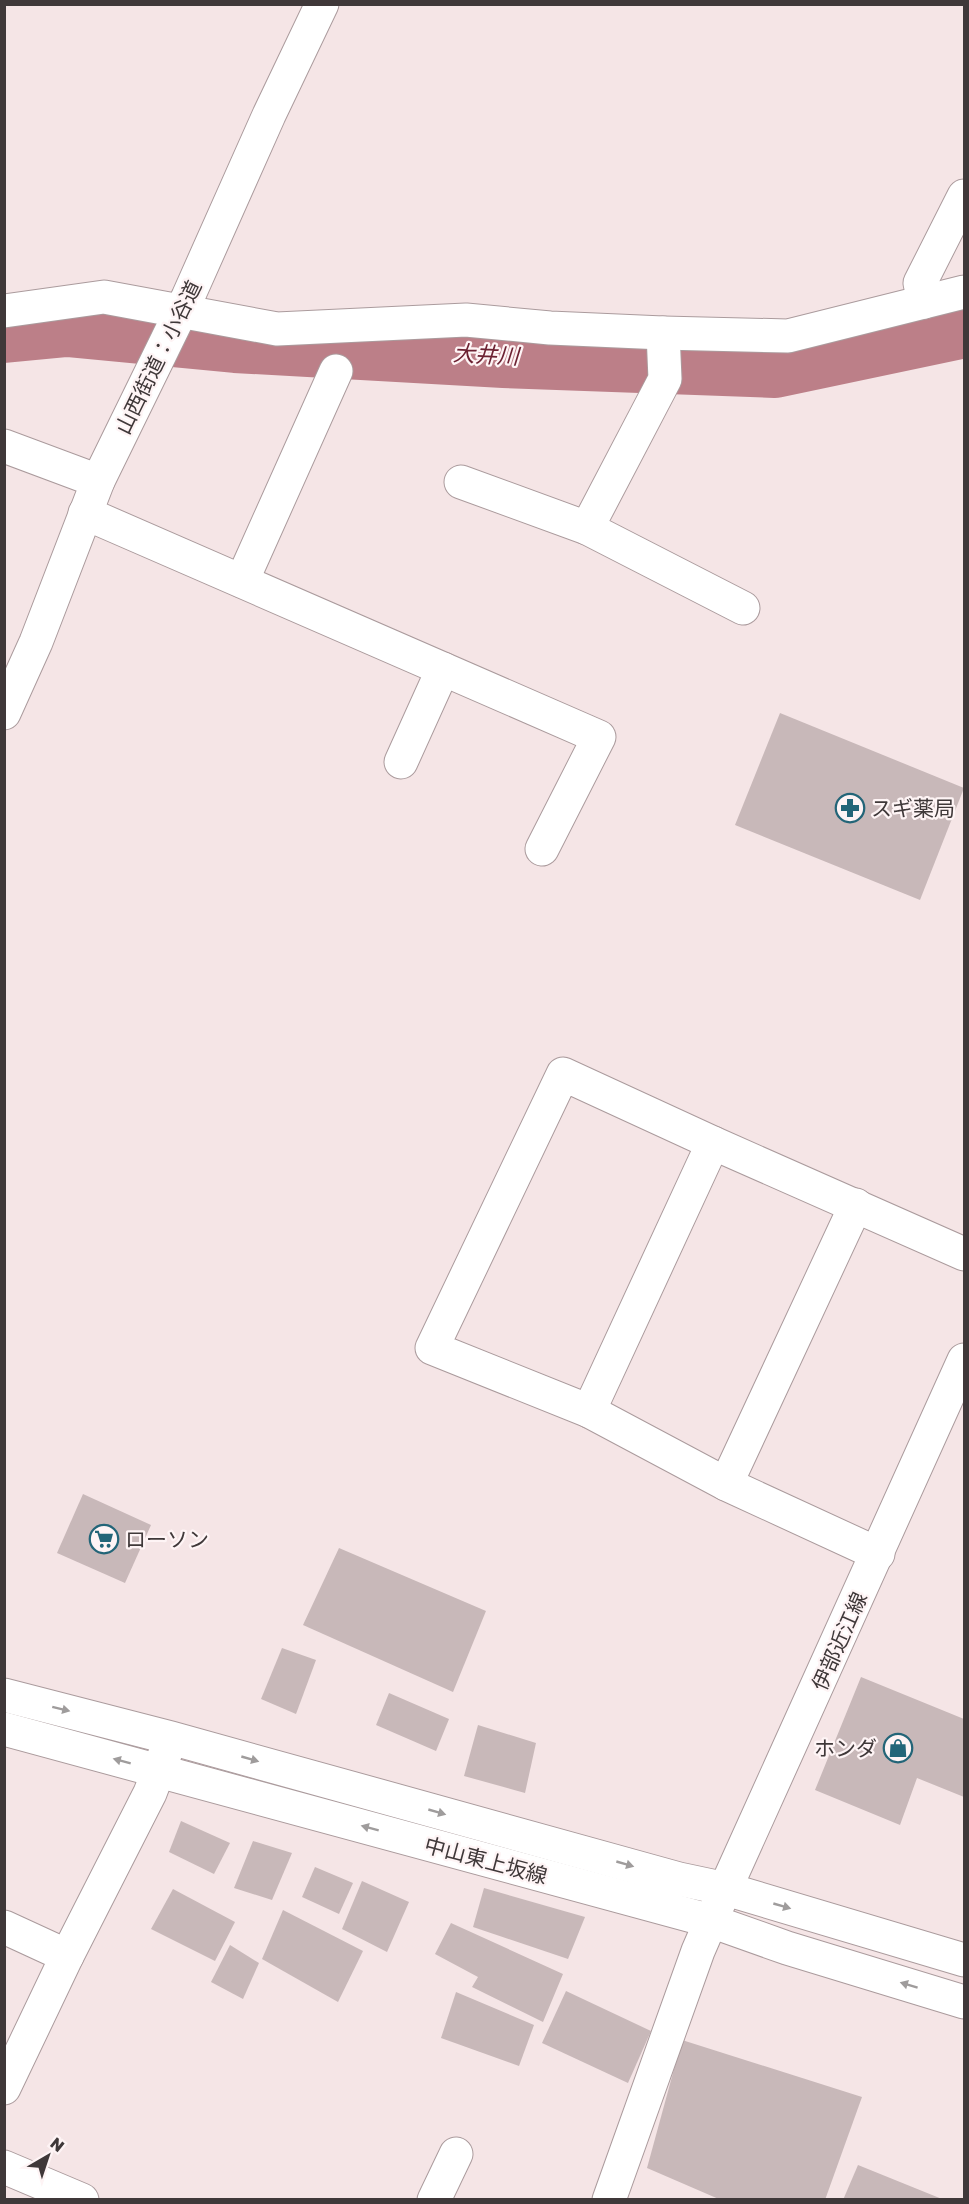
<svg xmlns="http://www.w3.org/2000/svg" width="969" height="2204" viewBox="0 0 969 2204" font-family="'Golos Text','Noto Sans JP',sans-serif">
<rect width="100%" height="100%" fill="#f5e5e6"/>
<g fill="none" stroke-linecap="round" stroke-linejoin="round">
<!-- river -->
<polyline stroke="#bc7f88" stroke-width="62" points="4,332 67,326 235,342 504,357 775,367 964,327"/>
</g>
<!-- building -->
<g fill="#c8b8b9">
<polygon points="780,713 964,788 920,900 735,825"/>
<polygon points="83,1494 151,1525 125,1583 57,1553"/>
<polygon points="339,1548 486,1611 453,1692 303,1625"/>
<polygon points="282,1648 316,1660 296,1714 261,1699"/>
<polygon points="861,1677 964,1719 964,1797 917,1778 900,1825 815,1790"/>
<polygon points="389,1693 449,1719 436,1751 376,1725"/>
<polygon points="478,1725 536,1743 525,1793 464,1776"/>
<polygon points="181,1821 230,1843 214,1874 169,1852"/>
<polygon points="253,1841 292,1853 272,1900 234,1888"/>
<polygon points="315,1867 353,1883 339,1914 302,1897"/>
<polygon points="362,1881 409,1902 387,1952 342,1929"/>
<polygon points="484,1888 585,1917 568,1959 473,1927"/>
<polygon points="173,1889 235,1922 215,1961 151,1929"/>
<polygon points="283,1910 363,1951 338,2002 262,1959"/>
<polygon points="451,1923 563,1974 543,2022 472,1987 478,1977 435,1954"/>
<polygon points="230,1945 259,1963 243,1999 211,1982"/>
<polygon points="566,1991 651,2031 628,2083 542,2043"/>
<polygon points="456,1992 534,2025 519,2066 441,2038"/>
<polygon points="682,2040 862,2097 825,2200 721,2200 647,2168"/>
<polygon points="858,2165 942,2199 942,2200 843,2200"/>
</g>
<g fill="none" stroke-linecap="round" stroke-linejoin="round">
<!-- minor casing -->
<g stroke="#ab9b9d" stroke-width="35">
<g id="minor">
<polyline points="924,302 920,283 964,196"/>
<polyline points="4,311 104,297 277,329 466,320 550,328 663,333 788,336 964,292"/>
<polyline points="663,333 665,379 587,528 743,608"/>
<polyline points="4,446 98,481"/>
<polyline points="461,482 587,528"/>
<polyline points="85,513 599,737 542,849"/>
<polyline points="242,581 336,371"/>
<polyline points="4,713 36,642 98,481 188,297 269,115 322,4"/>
<polyline points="401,762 443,669"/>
<polyline points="589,1411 713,1143"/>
<polyline points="726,1484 856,1205"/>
<polyline points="878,1554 726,1484 589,1411 432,1348 563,1074 713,1143 964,1254"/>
<polyline points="4,1927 67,1956"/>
<polyline points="4,2088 67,1956 150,1793 168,1746"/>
<polyline points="4,2167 82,2200"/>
<polyline points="434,2200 456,2154"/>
<polyline points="609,2200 698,1951 711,1921"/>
</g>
</g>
<!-- major casing -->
<g stroke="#ab9b9d" stroke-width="35">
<g id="major">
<polyline points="4,1695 171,1738 679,1879 726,1889 964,1960"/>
<polyline points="4,1729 711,1921 787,1948 964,2002"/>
<polyline points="717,1907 964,1360"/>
</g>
</g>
<!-- minor -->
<use href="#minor" stroke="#fff" stroke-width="33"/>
<!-- major -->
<use href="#major" stroke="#fff" stroke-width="33"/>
</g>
<!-- one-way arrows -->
<defs><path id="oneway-solid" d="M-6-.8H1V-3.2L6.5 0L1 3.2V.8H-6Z" transform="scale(1.5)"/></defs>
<g fill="#9f9c9c">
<use href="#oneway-solid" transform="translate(61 1709) rotate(14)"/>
<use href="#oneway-solid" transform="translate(250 1759) rotate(16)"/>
<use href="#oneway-solid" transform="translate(122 1761) rotate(-165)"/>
<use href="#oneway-solid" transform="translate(437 1812) rotate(16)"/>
<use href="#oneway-solid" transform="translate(370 1828) rotate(-165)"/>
<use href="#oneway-solid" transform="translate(625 1864) rotate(16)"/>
<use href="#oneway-solid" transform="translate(782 1906) rotate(16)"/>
<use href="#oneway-solid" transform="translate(909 1985) rotate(-163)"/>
</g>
<!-- icons -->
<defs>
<g id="pharmacy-ring" transform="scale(1.5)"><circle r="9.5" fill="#fef4f5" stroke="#236578" stroke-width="1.5"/><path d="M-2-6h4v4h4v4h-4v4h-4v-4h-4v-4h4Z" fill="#236578"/></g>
<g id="supermarket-ring" transform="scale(1.5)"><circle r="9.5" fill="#fef4f5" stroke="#236578" stroke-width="1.5"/><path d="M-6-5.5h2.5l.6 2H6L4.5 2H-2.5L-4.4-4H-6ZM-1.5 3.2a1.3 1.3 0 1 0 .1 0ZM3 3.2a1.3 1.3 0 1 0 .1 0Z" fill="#236578"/></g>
<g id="shop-ring" transform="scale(1.5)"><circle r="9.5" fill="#fef4f5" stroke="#236578" stroke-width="1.5"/><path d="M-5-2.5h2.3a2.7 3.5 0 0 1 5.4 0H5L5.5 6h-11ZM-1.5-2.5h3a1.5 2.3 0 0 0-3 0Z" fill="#236578"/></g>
</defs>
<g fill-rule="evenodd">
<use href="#pharmacy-ring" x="850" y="808"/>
<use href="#supermarket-ring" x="104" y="1539"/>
<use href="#shop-ring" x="898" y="1748"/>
</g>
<g text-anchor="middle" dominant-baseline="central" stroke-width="4.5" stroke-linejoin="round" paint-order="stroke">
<!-- street labels -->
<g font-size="21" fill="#3f3839" stroke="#fef4f5">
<text transform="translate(158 357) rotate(-64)">山西街道：小谷道</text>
<text transform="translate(839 1641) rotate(-66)">伊部近江線</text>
<text transform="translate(486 1860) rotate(15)">中山東上坂線</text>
</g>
<!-- poi labels -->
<g font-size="21" fill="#3f3839" stroke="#fef4f5" text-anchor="start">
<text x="871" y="808">スギ薬局</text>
<text x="125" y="1539">ローソン</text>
<text x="877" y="1748" text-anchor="end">ホンダ</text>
</g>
<!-- water labels -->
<g font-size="22" font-style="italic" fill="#6c2132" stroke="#fef4f5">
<text transform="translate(486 354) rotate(3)">大井川</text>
</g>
</g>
<!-- border -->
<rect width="969" height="2204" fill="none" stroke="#3f3839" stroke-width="12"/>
<!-- north arrow -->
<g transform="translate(48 2156) rotate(39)" stroke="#fef4f5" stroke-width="4.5" paint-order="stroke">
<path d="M0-4.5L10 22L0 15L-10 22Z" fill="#3f3839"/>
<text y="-9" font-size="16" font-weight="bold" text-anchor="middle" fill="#3f3839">N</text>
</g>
</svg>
